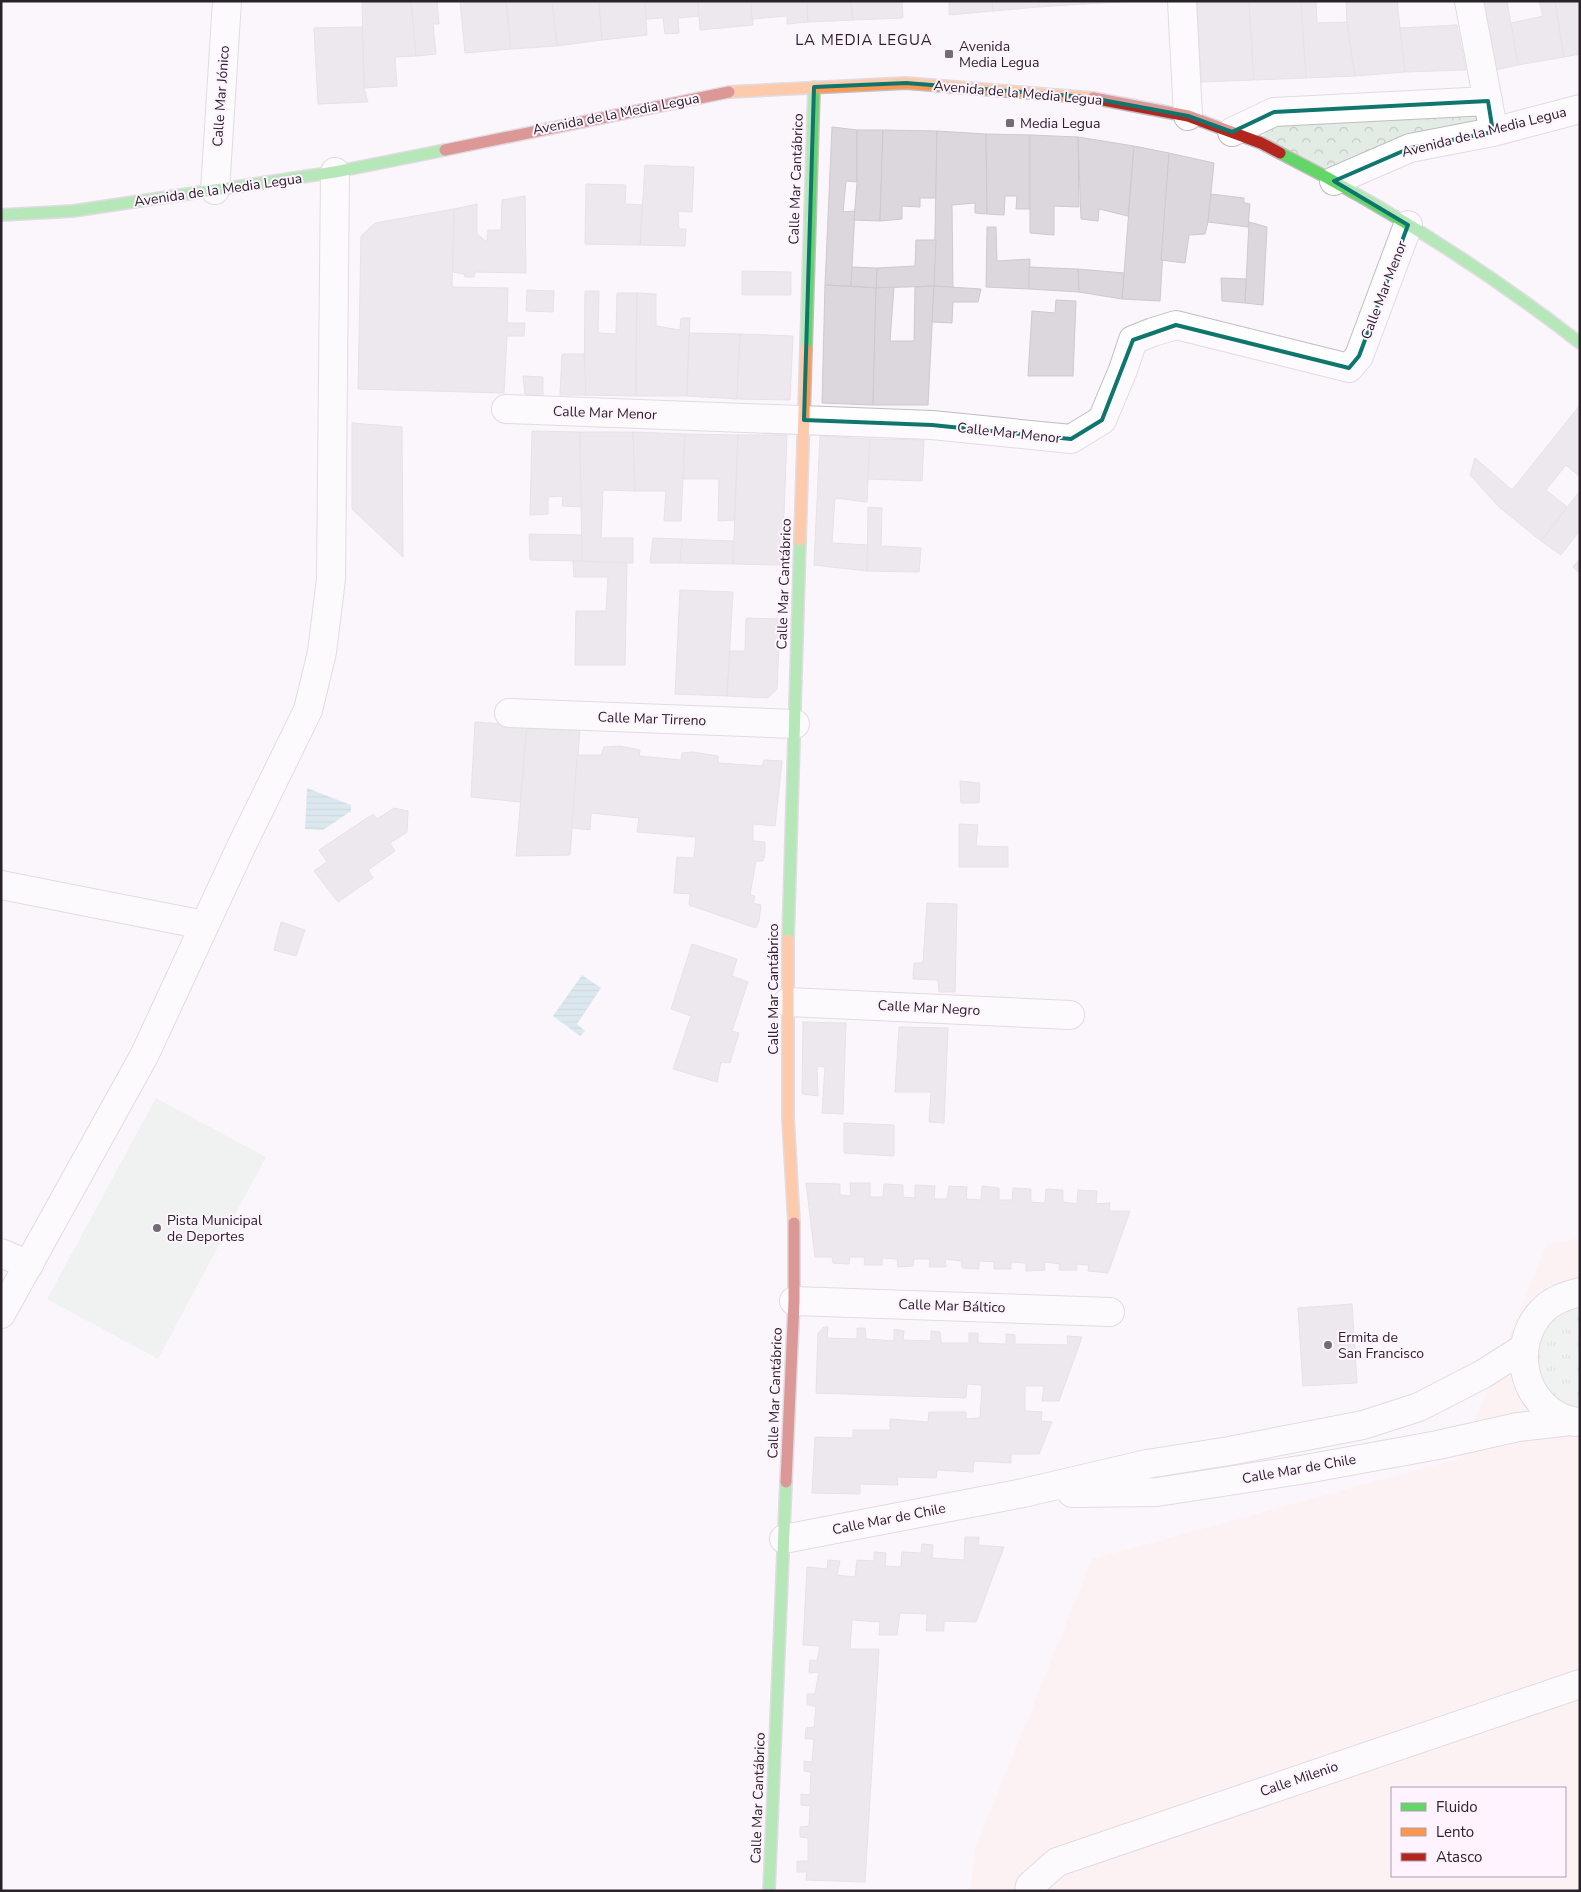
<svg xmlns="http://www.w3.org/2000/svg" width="1581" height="1892" viewBox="0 0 1581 1892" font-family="'Nunito Sans',sans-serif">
<defs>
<pattern id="grass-tufts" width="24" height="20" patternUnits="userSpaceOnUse" patternTransform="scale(1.25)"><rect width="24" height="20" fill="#e3ece4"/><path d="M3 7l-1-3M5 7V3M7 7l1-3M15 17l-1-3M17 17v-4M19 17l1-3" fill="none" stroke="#c3cac4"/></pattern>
<pattern id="park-crowns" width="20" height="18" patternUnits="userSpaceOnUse" patternTransform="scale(1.25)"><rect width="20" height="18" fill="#e3ece4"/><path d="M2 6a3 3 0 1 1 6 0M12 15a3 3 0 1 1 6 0" fill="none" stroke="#c3cac4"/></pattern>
<pattern id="water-rules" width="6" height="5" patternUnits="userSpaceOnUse" patternTransform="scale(1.25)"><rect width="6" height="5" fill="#b4d7df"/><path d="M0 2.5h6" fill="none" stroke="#9bb8bf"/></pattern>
</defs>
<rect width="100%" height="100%" fill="#fbf6fb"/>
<!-- industrial -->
<path fill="#fdeee9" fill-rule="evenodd" d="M1580,1238V1891H970L975,1849L1092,1559L1459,1458L1547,1244ZM1392,1788H1565V1876H1392Z"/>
<!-- grass -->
<polygon fill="url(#grass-tufts)" points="1580,1303 1580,1413 1560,1405 1536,1375 1537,1337 1548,1321"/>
<!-- park -->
<polygon fill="url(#park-crowns)" points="1488,101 1493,132 1334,181 1261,143 1274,112"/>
<!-- pitch -->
<polygon fill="#e3ece4" points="156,1098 266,1157 158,1359 47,1299"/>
<!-- water -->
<g fill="url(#water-rules)">
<polygon points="307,788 351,805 351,811 323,830 305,829"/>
<polygon points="582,975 601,988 577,1024 585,1031 580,1036 553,1016"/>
</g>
<!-- building -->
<g fill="#dcd7dc" stroke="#cec9ce">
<polygon points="362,1 411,1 416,56 395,57 397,86 364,88"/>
<polygon points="411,1 437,1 439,24 433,24 436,54 416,56"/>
<polygon points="460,1 501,1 506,3 511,49 465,53"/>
<polygon points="506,1 552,1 557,46 511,49"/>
<polygon points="552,1 599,1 602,40 557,46"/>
<polygon points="599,1 645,1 647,35 602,40"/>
<polygon points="645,1 698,1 699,16 678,18 679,33 665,34 663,18 646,19"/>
<polygon points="698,1 751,1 753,25 700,30"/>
<polygon points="751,1 807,1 808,22 787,24 787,16 752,19"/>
<polygon points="807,1 851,1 853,20 808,22"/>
<polygon points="851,1 902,1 903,18 853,20"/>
<polygon points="949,1 992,1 993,11 949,15"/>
<polygon points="992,1 1038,1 1039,7 993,11"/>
<polygon points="1038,1 1083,1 1083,4 1039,7"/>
<polygon points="1083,1 1122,1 1122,2 1083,4"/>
<polygon points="1197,1 1249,1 1254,80 1201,82"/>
<polygon points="1249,1 1301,1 1306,78 1254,80"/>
<polygon points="1301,1 1316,1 1317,23 1347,22 1355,76 1306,78"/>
<polygon points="1346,1 1397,1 1405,72 1355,76 1347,22"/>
<polygon points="1478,1 1507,1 1518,65 1495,70"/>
<polygon points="1539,1 1555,1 1564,57 1518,65 1511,23 1543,16"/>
<polygon points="1555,1 1580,1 1580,54 1564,57"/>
<polygon points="1457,25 1466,70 1405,72 1400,28"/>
<polygon points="362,27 364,88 368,102 318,104 314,28"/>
<polygon points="832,127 857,130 857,182 846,181 843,212 855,211 851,286 825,285"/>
<polygon points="857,130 883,130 880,221 854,220 857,182"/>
<polygon points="883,130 937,131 936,198 920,198 920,207 902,206 902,219 880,221"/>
<polygon points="937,131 986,134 987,214 975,213 975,203 952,205 953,288 934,286"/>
<polygon points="986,134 1030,135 1030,209 1016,209 1017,196 1005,196 1004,215 987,214"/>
<polygon points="1030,135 1078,137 1079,207 1054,206 1054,235 1030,233"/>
<polygon points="1078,137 1134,146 1128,216 1099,209 1098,221 1081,219"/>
<polygon points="1134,146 1169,153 1160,301 1122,299"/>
<polygon points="1169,153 1214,163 1208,222 1205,234 1189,235 1185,263 1161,260"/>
<polygon points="645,165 694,167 692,212 678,211 679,229 686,229 685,246 640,245"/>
<polygon points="586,184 626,185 625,204 642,205 640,245 585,244"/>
<polygon points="1211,194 1244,198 1244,203 1250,204 1248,227 1208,222"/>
<polygon points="525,196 526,273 475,272 474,277 465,277 464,274 453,272 454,209 477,204 477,234 487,242 488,230 501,230 502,200"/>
<polygon points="454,209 452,287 508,288 507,323 525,323 524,336 507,336 504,393 358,389 361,236 375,223"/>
<polygon points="1249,222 1267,227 1263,305 1245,303"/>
<polygon points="987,227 996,227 997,261 1030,259 1029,289 986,287"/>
<polygon points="916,240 936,240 934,286 876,288 877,268 915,266"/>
<polygon points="852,267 877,268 876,288 851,286"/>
<polygon points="1029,267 1078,269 1079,292 1029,289"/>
<polygon points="1078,269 1124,273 1122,299 1079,292"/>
<polygon points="742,271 791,272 791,295 742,295"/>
<polygon points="1221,278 1246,279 1245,303 1222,301"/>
<polygon points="825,285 876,288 873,405 822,403"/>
<polygon points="934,286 928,405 873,405 876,288 894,287 890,341 914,341 915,287"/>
<polygon points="934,286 981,289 978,302 953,302 952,323 932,322"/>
<polygon points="527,290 554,291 553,312 526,311"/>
<polygon points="585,291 599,291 598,333 616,334 617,293 637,293 636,396 584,395"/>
<polygon points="637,293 656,294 656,326 680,330 681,318 690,318 687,396 636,396"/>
<polygon points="1056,300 1076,301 1073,376 1028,376 1032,311 1055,313"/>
<polygon points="689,333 740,334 737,399 687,396"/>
<polygon points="740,334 793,336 790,400 737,399"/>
<polygon points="562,354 584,354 586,395 560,395"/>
<polygon points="523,376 543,377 543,396 525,394"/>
<polygon points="1580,405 1580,477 1566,465 1546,490 1567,507 1541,541 1499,507 1470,475 1475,458 1512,490"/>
<polygon points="352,423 402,427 403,557 352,509"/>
<polygon points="532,431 580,432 582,507 562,506 563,496 548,497 548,514 530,515"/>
<polygon points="580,432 633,432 635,491 603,490 601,538 633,538 633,563 582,561"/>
<polygon points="633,432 685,434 681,521 664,521 666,491 635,491"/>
<polygon points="685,434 738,435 734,520 718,521 719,479 683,479"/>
<polygon points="738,435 787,435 782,565 733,564"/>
<polygon points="820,436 870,439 867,502 835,498 832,543 868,545 867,571 814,565"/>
<polygon points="870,439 924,440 922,481 868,479"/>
<polygon points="1580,491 1580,530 1561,555 1541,541"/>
<polygon points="868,507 882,508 881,546 921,548 919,572 867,571"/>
<polygon points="529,534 582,535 582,561 530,560"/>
<polygon points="653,538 682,539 680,563 650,563"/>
<polygon points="682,539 733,541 733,564 680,563"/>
<polygon points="1580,558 1580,574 1573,567"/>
<polygon points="573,561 627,563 625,665 575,665 576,611 606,611 608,577 574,577"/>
<polygon points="680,590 733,592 727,696 675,694"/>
<polygon points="746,618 780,619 777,689 768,698 727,696 730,651 745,651"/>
<polygon points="475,722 527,726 520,802 471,797"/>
<polygon points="527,726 580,729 570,855 516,856"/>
<polygon points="620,746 640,750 639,756 681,760 682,753 692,752 718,756 718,763 762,766 764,760 782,761 775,826 753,824 753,841 765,842 765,853 763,861 756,861 750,895 755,896 753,903 761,905 759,921 756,928 689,905 690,894 674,893 677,857 694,858 696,837 637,832 639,818 591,813 590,830 572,828 577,755 601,755 604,747"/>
<polygon points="960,781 980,783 979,803 961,803"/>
<polygon points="394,808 408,811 407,832 390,843 395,851 368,870 373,878 338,902 314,871 327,862 319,850 373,814 377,819"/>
<polygon points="959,824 978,825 976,846 1008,847 1008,867 959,867"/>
<polygon points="927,903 957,904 955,992 939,992 938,980 913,979 914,963 923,963"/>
<polygon points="281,922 305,930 296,956 274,950"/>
<polygon points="692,944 737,959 732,976 748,982 732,1031 739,1033 730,1063 721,1062 717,1082 673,1069 691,1016 671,1009"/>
<polygon points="803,1022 846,1023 843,1114 822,1113 825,1067 817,1066 818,1096 802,1094"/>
<polygon points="899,1027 948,1028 944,1123 929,1122 931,1092 895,1092"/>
<polygon points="844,1123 894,1125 894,1156 844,1153"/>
<polygon points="806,1183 840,1184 840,1195 851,1196 850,1183 870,1183 870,1197 883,1197 884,1184 903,1185 903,1197 915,1198 915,1185 935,1186 934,1199 947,1199 949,1186 967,1187 966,1199 981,1200 982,1186 999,1188 999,1200 1012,1200 1013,1188 1031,1189 1031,1202 1045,1203 1046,1189 1063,1190 1063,1202 1077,1204 1078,1190 1097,1191 1096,1204 1110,1203 1109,1211 1130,1211 1108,1273 1088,1271 1089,1265 1076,1264 1077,1270 1059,1270 1060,1264 1044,1262 1045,1270 1026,1271 1026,1263 1011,1262 1011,1269 994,1269 994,1262 979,1261 979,1269 962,1268 961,1261 945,1259 946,1267 929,1267 930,1259 914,1259 913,1266 898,1267 897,1259 882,1258 882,1265 864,1265 865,1257 850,1257 849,1264 833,1263 832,1257 815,1257"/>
<polygon points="1352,1304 1357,1383 1303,1386 1298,1308"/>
<polygon points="824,1327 828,1327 827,1338 857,1339 857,1328 865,1328 866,1339 894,1341 894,1329 904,1331 903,1340 931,1341 931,1331 940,1332 941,1343 969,1343 969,1333 978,1333 978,1343 1006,1344 1006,1334 1015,1335 1015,1344 1068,1345 1067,1336 1082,1337 1059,1401 1042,1401 1044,1386 1025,1386 1025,1411 1042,1412 1041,1421 1052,1422 1039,1454 1011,1454 1011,1463 974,1461 973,1472 937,1470 936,1478 897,1477 898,1485 860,1484 860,1494 812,1493 815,1437 853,1438 853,1430 890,1430 890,1419 928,1422 929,1412 966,1412 966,1419 980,1418 982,1385 967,1384 966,1398 816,1393 818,1333"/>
<polygon points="965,1537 979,1537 978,1545 1004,1547 976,1622 944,1621 944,1631 926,1631 927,1614 900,1613 897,1635 879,1635 880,1622 852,1620 850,1649 879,1649 865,1882 806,1880 807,1872 797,1872 797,1861 808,1861 808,1838 800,1837 800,1827 809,1826 810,1806 801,1805 801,1794 810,1795 811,1772 804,1771 804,1761 812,1762 814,1739 805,1739 806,1728 814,1727 816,1707 807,1704 807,1694 815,1694 819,1672 809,1673 810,1660 817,1661 820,1646 803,1645 807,1567 827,1569 828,1560 840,1561 837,1575 855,1577 857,1560 874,1561 874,1552 886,1553 885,1566 901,1567 902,1552 921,1553 922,1544 933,1545 932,1558 964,1560"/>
</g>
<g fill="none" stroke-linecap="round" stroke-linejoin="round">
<!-- street casing -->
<g stroke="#c1bcc1" stroke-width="30">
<g id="street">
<polyline points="1182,1 1188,116"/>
<polyline points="1469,1 1491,118"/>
<polyline points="1232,132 1274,112 1488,101"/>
<polyline points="1334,181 1410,148 1493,132 1580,109"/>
<polyline points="215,190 227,1"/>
<polyline points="506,409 932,425 1071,439 1102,420 1123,370 1133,340 1153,332 1176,325 1349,368 1359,356 1408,225"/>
<polyline points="509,713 795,724"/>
<polyline points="1,885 204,925"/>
<polyline points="788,1002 1070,1015"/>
<polyline points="1,1253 29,1265"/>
<polyline points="794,1301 1110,1312"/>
<polyline points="1,1314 144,1056 240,849 308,710 322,652 331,579 335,172"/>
<path d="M1575,1422C1570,1420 1564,1419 1560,1417C1520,1397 1512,1343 1542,1311C1552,1300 1566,1296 1580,1292"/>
<polyline points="1072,1493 1157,1492 1306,1469 1438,1445 1518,1427 1571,1421"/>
<polyline points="784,1539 1023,1493 1147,1464 1229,1451 1363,1425 1419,1407 1483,1374 1524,1348"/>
<polyline points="1029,1891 1030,1886 1057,1862 1580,1684"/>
</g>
</g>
<!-- fast casing -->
<g stroke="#c1bcc1" stroke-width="14">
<g id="fast">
<path d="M1280,153C1385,206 1487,271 1580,343"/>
<polyline points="1,215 73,211 335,172 445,150"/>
<polyline points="806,349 814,87"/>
<polyline points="788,940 800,540"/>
<polyline points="769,1891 786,1482"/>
</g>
</g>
<!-- slow casing -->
<g stroke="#c1bcc1" stroke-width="14">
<g id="slow">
<polyline points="729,92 906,83 1093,98"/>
<polyline points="800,540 806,349"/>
<polyline points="788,940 788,1118 794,1223"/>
</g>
</g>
<!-- jam casing -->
<g stroke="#c1bcc1" stroke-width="14">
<g id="jam">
<polyline points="1093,98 1188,116 1261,143 1280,153"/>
<polyline points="445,150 729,92"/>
<polyline points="786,1482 794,1301 794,1223"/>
</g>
</g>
<!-- street -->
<use href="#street" stroke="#fefefe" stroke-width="28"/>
<!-- fast -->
<use href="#fast" stroke="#63d668" stroke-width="11"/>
<!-- slow -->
<use href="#slow" stroke="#ff974d" stroke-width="11"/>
<!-- jam -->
<use href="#jam" stroke="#b3261e" stroke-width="11"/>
</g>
<!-- marked area -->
<path d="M0 0H1581V1892H0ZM906,83L1086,97L1188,116L1232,132L1274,112L1488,101L1493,132L1410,148L1334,181L1408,225L1359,356L1349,368L1176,325L1133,340L1102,420L1071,439L932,425L804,420L814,87Z" fill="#fbf6fb" fill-opacity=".55" fill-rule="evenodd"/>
<path fill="none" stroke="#0f766e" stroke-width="4" stroke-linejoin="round" d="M906,83L1086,97L1188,116L1232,132L1274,112L1488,101L1493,132L1410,148L1334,181L1408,225L1359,356L1349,368L1176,325L1133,340L1102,420L1071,439L932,425L804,420L814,87Z"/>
<!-- markers -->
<g fill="#726d72" stroke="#fef3fe" stroke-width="2">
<rect x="944" y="49" width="10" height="10" rx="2.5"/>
<rect x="1005" y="118" width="10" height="10" rx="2.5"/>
<circle cx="157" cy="1228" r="5"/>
<circle cx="1328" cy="1345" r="5"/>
</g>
<g text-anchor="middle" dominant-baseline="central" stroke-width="4" stroke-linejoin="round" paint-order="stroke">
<!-- poi labels -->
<g font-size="14" fill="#292329" stroke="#fef3fe" text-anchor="start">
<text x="959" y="46">Avenida<tspan x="959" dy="16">Media Legua</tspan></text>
<text x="1020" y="123">Media Legua</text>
<text x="167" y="1220">Pista Municipal<tspan x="167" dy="16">de Deportes</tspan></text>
<text x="1338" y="1337">Ermita de<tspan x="1338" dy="16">San Francisco</tspan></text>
</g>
<!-- street labels -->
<g font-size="14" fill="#292329" stroke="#fef3fe">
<text transform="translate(1018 93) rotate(5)">Avenida de la Media Legua</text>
<text transform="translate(221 96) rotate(-86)">Calle Mar Jónico</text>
<text transform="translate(616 114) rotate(-11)">Avenida de la Media Legua</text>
<text transform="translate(1484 132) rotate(-14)">Avenida de la Media Legua</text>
<text transform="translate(796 179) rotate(-88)">Calle Mar Cantábrico</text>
<text transform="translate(218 190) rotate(-8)">Avenida de la Media Legua</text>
<text transform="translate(1384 290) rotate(-69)">Calle Mar Menor</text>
<text transform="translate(605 413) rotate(2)">Calle Mar Menor</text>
<text transform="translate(1009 433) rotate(6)">Calle Mar Menor</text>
<text transform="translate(784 584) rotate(-88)">Calle Mar Cantábrico</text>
<text transform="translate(652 719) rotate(2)">Calle Mar Tirreno</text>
<text transform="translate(773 989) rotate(-90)">Calle Mar Cantábrico</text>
<text transform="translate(929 1008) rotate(3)">Calle Mar Negro</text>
<text transform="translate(952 1306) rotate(2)">Calle Mar Báltico</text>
<text transform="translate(775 1393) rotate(-88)">Calle Mar Cantábrico</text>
<text transform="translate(1299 1469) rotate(-10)">Calle Mar de Chile</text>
<text transform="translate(889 1519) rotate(-11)">Calle Mar de Chile</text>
<text transform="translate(1299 1779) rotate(-19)">Calle Milenio</text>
<text transform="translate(758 1798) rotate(-88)">Calle Mar Cantábrico</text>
</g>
<!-- neighbourhood labels -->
<g font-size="15" letter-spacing="1" fill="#292329" stroke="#fef3fe">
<text x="864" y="40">LA MEDIA LEGUA</text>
</g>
</g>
<!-- border -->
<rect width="1581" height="1892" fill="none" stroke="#292329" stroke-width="5"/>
<!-- legend -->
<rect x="1391" y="1787" width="175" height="90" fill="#fef3fe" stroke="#a9a0a9"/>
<rect x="1401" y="1803" width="25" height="8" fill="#63d668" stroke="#a9a0a9"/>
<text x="1436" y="1812" font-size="15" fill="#292329">Fluido</text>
<rect x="1401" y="1828" width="25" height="8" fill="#ff974d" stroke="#a9a0a9"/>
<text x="1436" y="1837" font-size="15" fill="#292329">Lento</text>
<rect x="1401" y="1853" width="25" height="8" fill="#b3261e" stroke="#a9a0a9"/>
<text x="1436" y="1862" font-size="15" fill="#292329">Atasco</text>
</svg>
